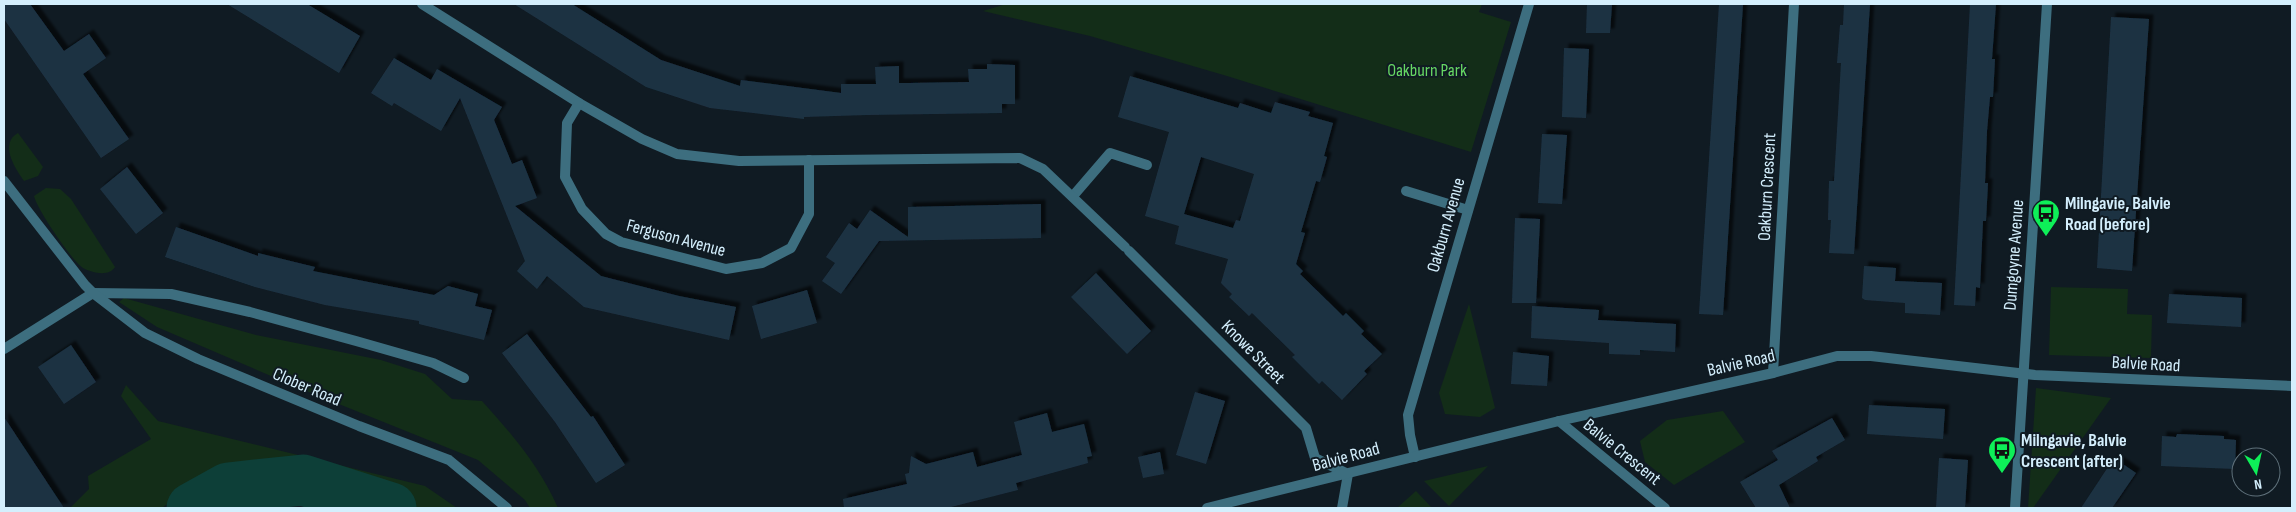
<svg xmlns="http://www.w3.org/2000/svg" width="2296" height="512" viewBox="0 0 2296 512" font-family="'Sofia Sans Condensed',sans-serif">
<defs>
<filter id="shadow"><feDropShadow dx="4.5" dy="-4.5" stdDeviation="1" flood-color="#0009"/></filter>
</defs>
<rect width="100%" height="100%" fill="#101b23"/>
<!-- green -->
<g fill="#132d18">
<polygon points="1006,4 1482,4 1479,12 1511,22 1471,152 1227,76 1090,36 983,11"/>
<path d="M18,133L43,167L38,176L24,181C13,166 0,143 18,133Z"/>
<path d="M46,188L60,189L71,199L115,267C109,277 92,273 83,268C71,260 37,209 34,196Z"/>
<polygon points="2051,287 2128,289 2127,314 2152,315 2151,358 2049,355"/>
<path d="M124,298L256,335L381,360L425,374L452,399L482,401C512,434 540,467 558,508H530L525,500L478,460L299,388L157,327L119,302Z"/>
<polygon points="1469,304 1495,408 1480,417 1445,414 1439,393"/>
<polygon points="126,385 158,421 425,486 457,508 411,508 391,496 275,466 195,483 162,508 70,508 89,489 88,476 151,439 121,396"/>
<polygon points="2036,388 2111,398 2033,508 2028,508"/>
<polygon points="1723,411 1745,442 1674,485 1645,462 1640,441 1667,420"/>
<polygon points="1488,466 1449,506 1424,481"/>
<polygon points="1416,491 1432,508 1397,508"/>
</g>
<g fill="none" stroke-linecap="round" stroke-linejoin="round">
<!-- river -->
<polyline stroke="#0d3f38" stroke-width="51" points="192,508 228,488 303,480 391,508"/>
</g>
<!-- building -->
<g fill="#1d3243" fill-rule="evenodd" filter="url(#shadow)">
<polygon points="4,4 30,4 64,51 89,34 106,58 83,74 129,139 101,158 4,19"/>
<polygon points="227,4 307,4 360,36 339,73"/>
<polygon points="514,4 572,4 661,60 740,86 741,80 841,93 841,84 876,84 875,67 899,66 899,83 908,83 969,82 968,69 987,69 987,64 1015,65 1015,104 1002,104 1002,113 867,115 804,117 804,119 710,108 646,87"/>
<polygon points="1587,4 1612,4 1610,33 1586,33"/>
<polygon points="1719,4 1743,4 1723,315 1699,314"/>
<polygon points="1844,4 1870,4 1854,254 1829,253 1831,220 1828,220 1829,181 1834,181 1841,63 1837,63 1840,25 1843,25"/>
<polygon points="1970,4 1996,4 1992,59 1995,59 1993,97 1990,97 1987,131 1985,183 1988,183 1986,221 1983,221 1980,288 1976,287 1975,306 1954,305"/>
<polygon points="2111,17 2149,19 2132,271 2097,268"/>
<polygon points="1564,48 1589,49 1586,118 1562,117"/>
<polygon points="394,58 431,80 437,69 502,107 494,120 512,164 522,160 537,198 515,206 601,276 679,296 736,307 729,340 584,307 547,276 537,289 517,271 525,261 460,98 441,131 394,103 392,106 371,93"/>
<path d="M1130,76L1238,108L1240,103L1271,113L1275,102L1310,112L1308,116L1333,123L1324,156L1327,157L1320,182L1316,181L1301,232L1305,233L1296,264L1303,271L1300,274L1343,316L1346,313L1364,331L1361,334L1382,354L1364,371L1367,374L1342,400L1322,381L1319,384L1292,357L1295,355L1252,313L1249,316L1229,297L1232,294L1221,283L1228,259L1175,244L1179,226L1145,216L1169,132L1118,117ZM1201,157L1254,174L1240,221L1236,220L1233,228L1184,214Z"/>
<polygon points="1542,134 1567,135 1562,204 1538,203"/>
<polygon points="127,167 163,213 136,234 100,189"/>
<polygon points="1041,204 1041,238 879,241 841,294 822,281 835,263 826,257 849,223 857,229 870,210 908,237 908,207"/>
<polygon points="1515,218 1540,219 1536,303 1512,303"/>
<polygon points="176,227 258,256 258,253 315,267 313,271 434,295 448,286 478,294 475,306 492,310 484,340 419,324 419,321 325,305 255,287 165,257"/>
<polygon points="1864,266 1896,268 1895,281 1942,283 1940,315 1905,313 1905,303 1865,300 1862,298"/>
<polygon points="1096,273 1151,331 1127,354 1071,297"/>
<polygon points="807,290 817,323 761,339 752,306"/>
<polygon points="2169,294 2242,298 2241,327 2167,323"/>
<polygon points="1532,306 1599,310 1598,320 1676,324 1675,352 1640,350 1640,355 1609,354 1609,343 1531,338"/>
<polygon points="527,334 591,417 593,416 625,465 596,483 555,422 502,353"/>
<polygon points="71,345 96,382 64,404 38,367"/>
<polygon points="1513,352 1549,356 1547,386 1511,384"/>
<polygon points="1195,392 1225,401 1206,464 1176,455"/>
<polygon points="1869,405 1945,409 1943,439 1867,434"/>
<polygon points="1047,413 1052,432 1084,424 1092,456 1087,457 1088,463 1016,483 1018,490 947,508 844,508 843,499 907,484 905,474 909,473 911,456 926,464 973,452 977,467 1022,455 1014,422"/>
<polygon points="4,417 64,508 4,508"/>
<polygon points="1832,418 1845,440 1816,457 1818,461 1779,485 1790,508 1756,508 1740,482 1778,460 1772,451"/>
<polygon points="2177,434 2224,436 2224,439 2236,440 2235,469 2161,466 2162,436 2176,437"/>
<polygon points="1160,452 1164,474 1143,478 1138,457"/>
<polygon points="1939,458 1968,460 1965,508 1936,508"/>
<polygon points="2114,458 2136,473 2112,508 2081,508"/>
</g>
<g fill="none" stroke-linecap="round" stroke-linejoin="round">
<!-- service -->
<g stroke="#3d6e7f" stroke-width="10">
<polyline points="1406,191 1468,210"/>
<polyline points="1073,196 1110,153 1147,165"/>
</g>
<!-- minor -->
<g stroke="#3d6e7f" stroke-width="10">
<polyline points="422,4 579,103 642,139 677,154 739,161 1020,158 1043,169 1125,247"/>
<polyline points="579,103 567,123 565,177 582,209 606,234 621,242 726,269 762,263 791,248 809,214 809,160"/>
<polyline points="1129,251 1306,428 1315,458 1348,474 1342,508"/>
<polyline points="4,349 93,293 171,294 250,312 356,341 433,363 464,378"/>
<polyline points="1773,373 1794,4"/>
<polyline points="1559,421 1665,508"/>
<polyline points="1415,457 1410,435 1408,415 1529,4"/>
<polyline points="1207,508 1559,421 1773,373 1837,356 1871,356 2035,375 2292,386"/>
</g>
<!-- tertiary -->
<g stroke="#3d6e7f" stroke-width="10">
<polyline points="4,181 85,285 93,293 145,333 198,359 359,426 449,460 507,508"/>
<polyline points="2015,508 2047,4"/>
</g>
</g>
<!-- icons -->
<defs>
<g id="bus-pin" transform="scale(1.4375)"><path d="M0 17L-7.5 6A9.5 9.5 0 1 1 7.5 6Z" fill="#0eef58" stroke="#101b23"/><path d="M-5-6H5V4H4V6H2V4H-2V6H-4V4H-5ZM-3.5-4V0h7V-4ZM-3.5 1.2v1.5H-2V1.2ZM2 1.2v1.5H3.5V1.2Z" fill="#111"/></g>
</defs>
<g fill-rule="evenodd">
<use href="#bus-pin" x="2046" y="213"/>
<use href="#bus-pin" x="2002" y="450"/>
</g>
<g text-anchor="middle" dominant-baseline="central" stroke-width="4" stroke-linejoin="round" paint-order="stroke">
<!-- park labels -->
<g font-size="18" fill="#67d964" stroke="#101b23">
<text x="1427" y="70">Oakburn Park</text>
</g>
<!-- street labels -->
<g font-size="18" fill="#d4effd" stroke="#101b23">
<text transform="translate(1767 187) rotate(-87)">Oakburn Crescent</text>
<text transform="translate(1446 225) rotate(-74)">Oakburn Avenue</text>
<text transform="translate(676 238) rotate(15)">Ferguson Avenue</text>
<text transform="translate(2014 255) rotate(-86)">Dumgoyne Avenue</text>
<text transform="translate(1253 352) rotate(45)">Knowe Street</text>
<text transform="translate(1741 363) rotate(-13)">Balvie Road</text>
<text transform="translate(2146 364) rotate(3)">Balvie Road</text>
<text transform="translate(307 387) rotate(23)">Clober Road</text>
<text transform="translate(1622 452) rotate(39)">Balvie Crescent</text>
<text transform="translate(1346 457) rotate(-15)">Balvie Road</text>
</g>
<!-- poi labels -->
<g font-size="18" font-weight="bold" fill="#d4effd" stroke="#101b23" text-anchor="start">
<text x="2065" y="203">Milngavie, Balvie<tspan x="2065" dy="21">Road (before)</tspan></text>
<text x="2021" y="440">Milngavie, Balvie<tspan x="2021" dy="21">Crescent (after)</tspan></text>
</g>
</g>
<!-- border -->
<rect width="2296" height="512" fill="none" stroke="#d4effd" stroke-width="10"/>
<!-- north arrow -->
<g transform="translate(2256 472) rotate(171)"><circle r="24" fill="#101b23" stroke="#5e707a"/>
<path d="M0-4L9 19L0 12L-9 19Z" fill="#0eef58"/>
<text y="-8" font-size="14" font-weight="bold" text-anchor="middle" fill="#d4effd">N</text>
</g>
</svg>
